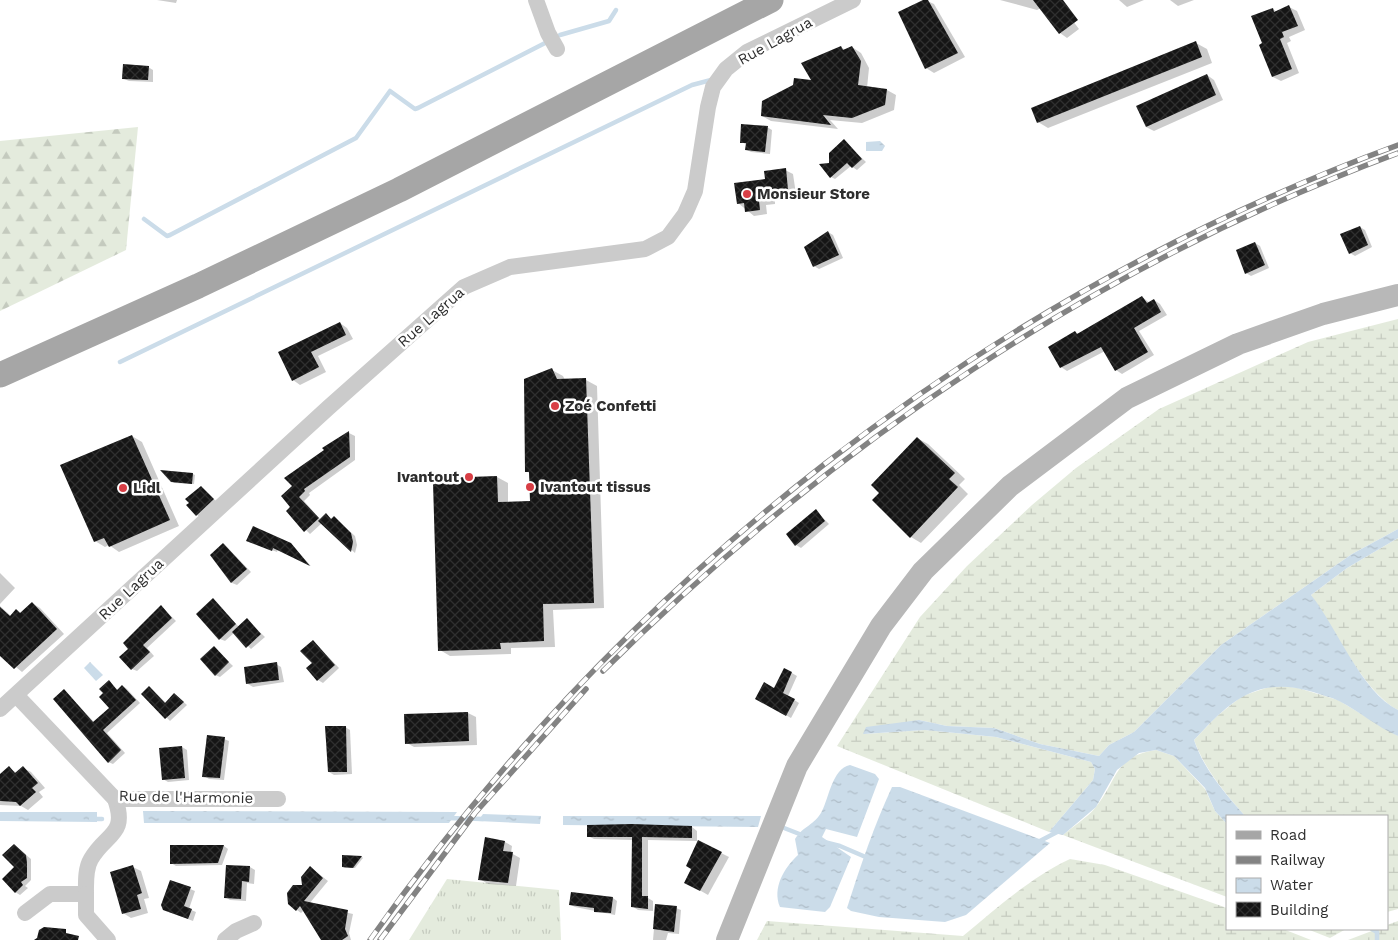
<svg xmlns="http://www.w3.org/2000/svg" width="1398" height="940" viewBox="0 0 1398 940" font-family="'Work Sans',sans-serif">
<defs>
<pattern id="grass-tufts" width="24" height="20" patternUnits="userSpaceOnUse" patternTransform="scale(1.25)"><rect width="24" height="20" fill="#e4ebdd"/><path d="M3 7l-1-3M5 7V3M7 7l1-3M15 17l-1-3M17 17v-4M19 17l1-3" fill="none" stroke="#c4cabe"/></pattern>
<pattern id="forest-firs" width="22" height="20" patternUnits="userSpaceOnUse" patternTransform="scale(1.25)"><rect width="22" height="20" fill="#e4ebdd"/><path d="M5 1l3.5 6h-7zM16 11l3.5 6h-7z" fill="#c4cabe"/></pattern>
<pattern id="wetland-marsh" width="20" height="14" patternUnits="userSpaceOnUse" patternTransform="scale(1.25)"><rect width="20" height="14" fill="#e4ebdd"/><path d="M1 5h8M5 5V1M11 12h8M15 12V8" fill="none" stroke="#c4cabe"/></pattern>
<pattern id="water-ripples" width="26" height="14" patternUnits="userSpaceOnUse" patternTransform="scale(1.25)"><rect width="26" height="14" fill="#cbdce9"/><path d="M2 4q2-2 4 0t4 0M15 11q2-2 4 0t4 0" fill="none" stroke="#afbdc8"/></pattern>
<pattern id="building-cross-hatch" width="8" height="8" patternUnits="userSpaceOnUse" patternTransform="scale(1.25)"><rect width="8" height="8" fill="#151515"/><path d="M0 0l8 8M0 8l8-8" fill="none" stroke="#2f2f2f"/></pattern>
</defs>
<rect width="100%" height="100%" fill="#fff"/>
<!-- grass -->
<polygon fill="url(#grass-tufts)" points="447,879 559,890 561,940 409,940"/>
<!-- forest -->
<polygon fill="url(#forest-firs)" points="138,127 126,250 0,311 0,141"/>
<!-- wetland -->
<g fill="url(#wetland-marsh)">
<polygon points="1398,319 1398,529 1352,554 1221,645 1134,732 1109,745 1099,756 1040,744 994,728 947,726 919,720 864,734 925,730 996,737 1091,762 1095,769 1093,780 1049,832 837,746 920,617 967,566 1032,505 1076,468 1159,409 1308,342"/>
<path d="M1398,538V710C1366,694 1331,626 1311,595L1347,568Z"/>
<path d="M1275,685L1298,688L1338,700L1398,736V909L1387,912V816H1245C1225,793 1205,770 1194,740L1216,717L1242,696Z"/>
<path d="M1156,750L1174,756L1205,789L1215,811L1227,824V897L1063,835C1073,826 1087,818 1095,808C1118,781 1113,756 1156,750Z"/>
<path d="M1070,859L1105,865L1227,908V929H1283L1311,940H757L767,921L963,936C997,908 1030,878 1070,859Z"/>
<polygon points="1398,921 1398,940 1348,940 1377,929 1387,929 1387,925"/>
<polygon points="1307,929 1346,929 1330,938"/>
</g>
<!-- water -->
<g fill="url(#water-ripples)">
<polygon points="880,141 885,146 882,151 866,151 866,142"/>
<path d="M1398,529V538L1347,568L1311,595C1337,627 1361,692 1398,710V736C1377,727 1359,711 1339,701C1331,697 1321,695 1313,692C1257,675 1230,701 1194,740C1204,770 1225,793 1245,816H1227V824L1215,811L1205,788L1174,756L1156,750L1139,753L1117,770L1096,807L1063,835L1049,832L1093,780L1095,769L1091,762L996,737L925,730L863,734L866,727L919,720L947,726L994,728L1040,744L1099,756L1109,745L1134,732L1221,645L1352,554Z"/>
<polygon points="90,662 103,675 96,681 84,668"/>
<path d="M850,765L875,774L879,779L857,837L826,829L822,837L851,857L830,907L825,912L780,907C772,888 784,868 798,855L795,839C804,825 814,826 822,811C829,798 832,769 850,765Z"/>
<path d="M892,787H900L1050,843L966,915L945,922L879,917L851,911L847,908C860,867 874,826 892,787Z"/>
<polygon points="143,811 457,812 449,823 144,823"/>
<polygon points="0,812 97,812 97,822 0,821"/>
<polygon points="483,814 541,816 540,824 478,821"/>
<polygon points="563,816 761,816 758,827 563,825"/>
</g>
<!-- shadow -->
<g fill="#0003">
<polygon points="157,0 177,0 176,3"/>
<polygon points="925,0 934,4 965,57 934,73 926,68 900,13"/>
<polygon points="1000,0 1057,0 1079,29 1067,38 1060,33 1041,8 1037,10"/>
<polygon points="1119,0 1144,0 1127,7"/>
<polygon points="1170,0 1194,0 1178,6"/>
<polygon points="1289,7 1297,11 1305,30 1289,37 1291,41 1287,43 1299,73 1281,81 1273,77 1264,44 1273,9 1277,12"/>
<polygon points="1196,43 1207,49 1212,63 1048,128 1038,122"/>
<polygon points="840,47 846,50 852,47 861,53 869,68 867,88 887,90 896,95 894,110 862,123 830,120 838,129 771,121 762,116 813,81"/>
<polygon points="148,67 153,70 153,82 129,81 124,79"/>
<polygon points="1207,75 1214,80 1223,100 1154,131 1146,127"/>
<polygon points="767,127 772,130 770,154 751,152 747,150 747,145 742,142"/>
<polygon points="844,141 866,162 857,170 851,166 835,179 831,177 831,164"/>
<polygon points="785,170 793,174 796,194 775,196 775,204 766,205 767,214 754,216 738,203 767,180"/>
<polygon points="1360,227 1365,230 1372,247 1355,256 1350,253"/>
<polygon points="828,232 833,235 843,258 819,269 814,266"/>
<polygon points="1255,243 1260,246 1269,268 1251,276 1246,273"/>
<polygon points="1142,297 1150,303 1154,300 1160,304 1167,315 1139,331 1154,355 1122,374 1116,370 1105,351 1067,371 1061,367 1075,332 1079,334"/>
<polygon points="340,323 347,328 353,339 318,356 326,372 300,385 293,380 279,353"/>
<polygon points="552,370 563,376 565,380 586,380 597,386 604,608 553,610 555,647 511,648 511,654 450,656 440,650 497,477 508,483 508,503 532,502 531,474 526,471"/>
<polygon points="349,433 355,436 355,460 309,493 310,495 304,501 321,520 326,514 333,520 335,518 355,536 357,545 355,553 322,523 310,534 287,511 326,451 324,448"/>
<polygon points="132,436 142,442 179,526 119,552 109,545 105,547 95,541"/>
<polygon points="917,438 928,444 965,479 959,485 968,494 921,543 911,537 881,493"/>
<polygon points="163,471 193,474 195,475 194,484 174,483"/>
<polygon points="201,487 218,503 201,518 197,515 190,503"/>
<polygon points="816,511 829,524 801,548 796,545"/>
<polygon points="247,541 291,544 311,566 278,549 277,552"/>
<polygon points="224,544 251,572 237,585 232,583 212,555"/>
<polygon points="0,573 15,588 0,604"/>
<polygon points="213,600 239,627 247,620 265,637 251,649 234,633 225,641 220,639"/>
<polygon points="32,603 40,608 64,634 22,672 0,654 0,606 11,616 17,610 21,613"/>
<polygon points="161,606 176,621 147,648 154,656 137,671 132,669 130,649"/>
<polygon points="313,641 339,668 323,683 318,680 313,663"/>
<polygon points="214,648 233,666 220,677 215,675"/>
<polygon points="276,664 281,667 284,682 253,687 248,684"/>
<polygon points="785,669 797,676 788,696 799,703 791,718 757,699 774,689"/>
<polygon points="109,682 118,690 123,686 127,689 140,703 107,733 125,753 113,764 108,762 64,690 94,722 110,708 105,693"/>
<polygon points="150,687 166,703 178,697 187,705 170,721 143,694"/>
<polygon points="468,713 476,717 477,745 414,747 407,743 406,715"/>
<polygon points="345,727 350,730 352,774 334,775 329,772"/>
<polygon points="224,739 229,741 224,780 209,779 204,776"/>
<polygon points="182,747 187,750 189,780 168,782 163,779 160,749"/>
<polygon points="9,768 17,773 23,768 31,772 45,788 39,792 43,797 28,810 21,806 0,805 0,776"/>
<polygon points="692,827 697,831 697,841 648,840 648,898 653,901 653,911 638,910 632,906 633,840 594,839 588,836"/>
<polygon points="505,842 512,846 511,853 520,858 516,886 488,884 480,879"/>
<polygon points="14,845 31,859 31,880 25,886 28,888 20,895 15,892"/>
<polygon points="171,846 224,846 228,849 222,865 176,866 171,863"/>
<polygon points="721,853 729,857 708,895 694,887"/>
<polygon points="343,857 362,857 363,858 355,868 345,868 343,867"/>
<polygon points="133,867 141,871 149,898 144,899 148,913 131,918 123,913"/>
<polygon points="250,867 255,870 254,884 247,883 246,901 230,900 225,897"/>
<polygon points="315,871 328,881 309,904 353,914 349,933 351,940 323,940 304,910 301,913 297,910 303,886"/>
<polygon points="190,889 195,891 189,909 196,912 193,921 169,912"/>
<polygon points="572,894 613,898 617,901 615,915 575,907 571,905"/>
<polygon points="656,905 676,908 681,910 679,934 668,933 666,940 653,940"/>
</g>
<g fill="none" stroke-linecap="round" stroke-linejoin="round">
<!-- stream -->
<g stroke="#cbdce9" stroke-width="4.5">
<polyline points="560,35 609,21 616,10"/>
<polyline points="144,219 167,236 170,235 356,138 390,91 415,109 418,108 549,41"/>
<polyline points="120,362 692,85 711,80"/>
<polyline points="446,818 483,819"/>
<polyline points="91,819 102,819"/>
<polyline points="779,826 802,835"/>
<polyline points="824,842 840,846 868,858"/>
<polyline points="1038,842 1059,831"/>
<polyline points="1372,929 1377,932 1377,940"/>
</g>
</g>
<!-- building -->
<g fill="url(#building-cross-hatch)">
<polygon points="923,0 928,0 958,53 925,69 898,12"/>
<polygon points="1033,0 1063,0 1078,20 1059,34"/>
<polygon points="1289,5 1298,26 1282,32 1284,37 1280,39 1292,69 1272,77 1259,45 1262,43 1251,16 1273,8 1274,12"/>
<polygon points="1196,41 1202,57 1037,123 1031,108"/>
<polygon points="841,46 843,50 852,46 861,61 858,85 887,89 885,105 852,118 823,115 831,125 761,116 762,101 793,85 794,78 811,80 801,63"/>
<polygon points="123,64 149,66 148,80 122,79"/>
<polygon points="1207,74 1216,95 1146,127 1136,106"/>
<polygon points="741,124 768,126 765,152 745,150 746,143 740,143"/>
<polygon points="844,139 862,159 852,168 847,163 830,178 819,164 829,163 829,153"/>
<polygon points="786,168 788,190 767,192 768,200 759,201 760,210 745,212 744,203 737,204 734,183 765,179 764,171"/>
<polygon points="1360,226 1368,245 1349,254 1340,234"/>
<polygon points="828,231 839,255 813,267 804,247"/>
<polygon points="1255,242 1265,265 1245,274 1236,250"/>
<polygon points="1142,296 1147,303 1154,299 1161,312 1134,328 1148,352 1115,371 1101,347 1060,368 1048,347 1075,331 1077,334"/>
<polygon points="340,322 346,335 311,352 319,367 292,381 278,352"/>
<polygon points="552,368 557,379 586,378 594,603 543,604 544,641 500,643 501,649 438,651 433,483 441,483 441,478 497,476 498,502 530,501 529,472 525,472 524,379"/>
<polygon points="349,431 350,457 304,489 305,491 299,497 319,518 304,532 286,511 290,507 281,496 292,486 284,478 324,450 322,448"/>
<polygon points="132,435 170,520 109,547 104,538 94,542 60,465"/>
<polygon points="917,437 955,473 949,479 958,487 910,538 872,500 879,493 871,485"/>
<polygon points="160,470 193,473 192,484 171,482"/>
<polygon points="201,486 214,499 196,516 186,505 189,503 185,499"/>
<polygon points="816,509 825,521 795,546 786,534"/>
<polygon points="326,513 331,519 334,516 351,533 353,542 351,552 318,521"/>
<polygon points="253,526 291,543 310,566 273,548 272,551 246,541"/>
<polygon points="223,543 247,569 231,583 210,555"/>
<polygon points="213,598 236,624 219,640 196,614"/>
<polygon points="32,602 57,629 14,669 0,656 0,607 10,616 16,609 20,613"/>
<polygon points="161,605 172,618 143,645 150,652 131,670 119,657 128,649 123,643"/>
<polygon points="247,618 261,634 246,648 232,632"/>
<polygon points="313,640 335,665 317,681 306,668 312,663 300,651"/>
<polygon points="214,646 229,662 215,676 200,659"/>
<polygon points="277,662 279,680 246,684 244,667"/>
<polygon points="784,668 792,672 783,693 795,699 786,716 755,699 764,682 774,688"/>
<polygon points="109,680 117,690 122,685 136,700 103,730 121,750 108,763 53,699 64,689 93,722 109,708 99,697 103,693 99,689"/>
<polygon points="149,686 165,703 174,693 184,702 165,719 141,694"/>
<polygon points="468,712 469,741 405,744 404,714"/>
<polygon points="325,726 346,726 347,772 328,772"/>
<polygon points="207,735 225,737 220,778 202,777"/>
<polygon points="182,746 185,778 162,780 159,748"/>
<polygon points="9,766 15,773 23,766 38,783 32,788 36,792 20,806 16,802 0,801 0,774"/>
<polygon points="632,824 692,826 692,838 642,837 642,896 648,896 648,909 631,907 632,837 587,837 587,825"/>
<polygon points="485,837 505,841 503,851 513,852 508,883 478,880"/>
<polygon points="698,840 722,852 700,891 684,883 691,869 686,866"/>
<polygon points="14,844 26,855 27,863 27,878 21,882 23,885 15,893 2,879 14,867 2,855"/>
<polygon points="170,845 224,845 218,863 170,864"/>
<polygon points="342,855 362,856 353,868 342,867"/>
<polygon points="133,865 142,893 137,895 141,909 122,914 110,872"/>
<polygon points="226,865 250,866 249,882 242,881 241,899 224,898"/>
<polygon points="310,866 323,878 304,901 348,910 345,929 348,936 342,940 321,940 300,906 296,911 288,904 287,893 293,885 302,885 301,877"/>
<polygon points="170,880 191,887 184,906 192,909 188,919 163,910 161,905"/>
<polygon points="571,892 613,897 611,913 594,912 594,908 569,905"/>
<polygon points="655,904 677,906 674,932 653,929"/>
<polygon points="44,927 66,929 66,933 79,936 78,940 34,940 37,938 39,930"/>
</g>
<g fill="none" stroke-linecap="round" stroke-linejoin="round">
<!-- minor -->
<g stroke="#cbcbcb" stroke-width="16">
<polyline points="536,0 548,33 557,49"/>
<path d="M16,695L115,799C128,835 106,833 91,859C85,869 86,883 86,894H50L25,913"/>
<polyline points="0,709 328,408 464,287 510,267 645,249 668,237 685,214 695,191 708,107 713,87 726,69 747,52 853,0"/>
<polyline points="115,799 278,799"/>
<polyline points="86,894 86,915 108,940"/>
<polyline points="225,940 236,931 254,923"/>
</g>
<!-- secondary -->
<polyline stroke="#b8b8b8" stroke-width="22" points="727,940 797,766 881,626 923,571 1010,486 1127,398 1238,344 1323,314 1398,295"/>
<!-- primary -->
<polyline stroke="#a6a6a6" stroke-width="25" points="0,375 198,286 399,190 771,0"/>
<!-- rail casing -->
<g stroke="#838383" stroke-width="5.5">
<g id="rail">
<path d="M603,671C831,445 1097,265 1398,153"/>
<path d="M370,940C625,579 983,298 1398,145"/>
<polyline points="380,940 475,813 586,689"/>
</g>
</g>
<!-- rail -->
<use href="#rail" stroke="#fff" stroke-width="4" stroke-dasharray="11" stroke-linecap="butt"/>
</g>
<!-- markers -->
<g fill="#d83e45" stroke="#fff" stroke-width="2">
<circle cx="747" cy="194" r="5"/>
<circle cx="555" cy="406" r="5"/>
<circle cx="469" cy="477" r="5"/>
<circle cx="530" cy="487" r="5"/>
<circle cx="123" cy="488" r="5"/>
</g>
<g text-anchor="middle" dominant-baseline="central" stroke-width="5" stroke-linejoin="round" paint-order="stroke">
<!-- street labels -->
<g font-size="15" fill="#2e2e2e" stroke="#fff">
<text transform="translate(775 41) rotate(-29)">Rue Lagrua</text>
<text transform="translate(431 317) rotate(-41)">Rue Lagrua</text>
<text transform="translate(131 589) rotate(-43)">Rue Lagrua</text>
<text transform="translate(186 797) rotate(1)">Rue de l'Harmonie</text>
</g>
<!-- poi labels -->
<g font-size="15" font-weight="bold" fill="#2e2e2e" stroke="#fff" text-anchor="start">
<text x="757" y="194">Monsieur Store</text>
<text x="565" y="406">Zoé Confetti</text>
<text x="459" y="477" text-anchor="end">Ivantout</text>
<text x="540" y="487">Ivantout tissus</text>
<text x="133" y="488">Lidl</text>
</g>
</g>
<!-- legend -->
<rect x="1226" y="815" width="162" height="115" fill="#ffffff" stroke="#ababab"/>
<rect x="1236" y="831" width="25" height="8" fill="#a6a6a6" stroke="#ababab"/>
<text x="1270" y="840" font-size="15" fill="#2e2e2e">Road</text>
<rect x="1236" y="856" width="25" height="8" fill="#838383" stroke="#ababab"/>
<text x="1270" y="865" font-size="15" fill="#2e2e2e">Railway</text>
<rect x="1236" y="878" width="25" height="15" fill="url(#water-ripples)" stroke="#ababab"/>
<text x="1270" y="890" font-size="15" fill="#2e2e2e">Water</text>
<rect x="1236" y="902" width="25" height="15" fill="url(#building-cross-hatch)" stroke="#ababab"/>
<text x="1270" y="915" font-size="15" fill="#2e2e2e">Building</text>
</svg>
